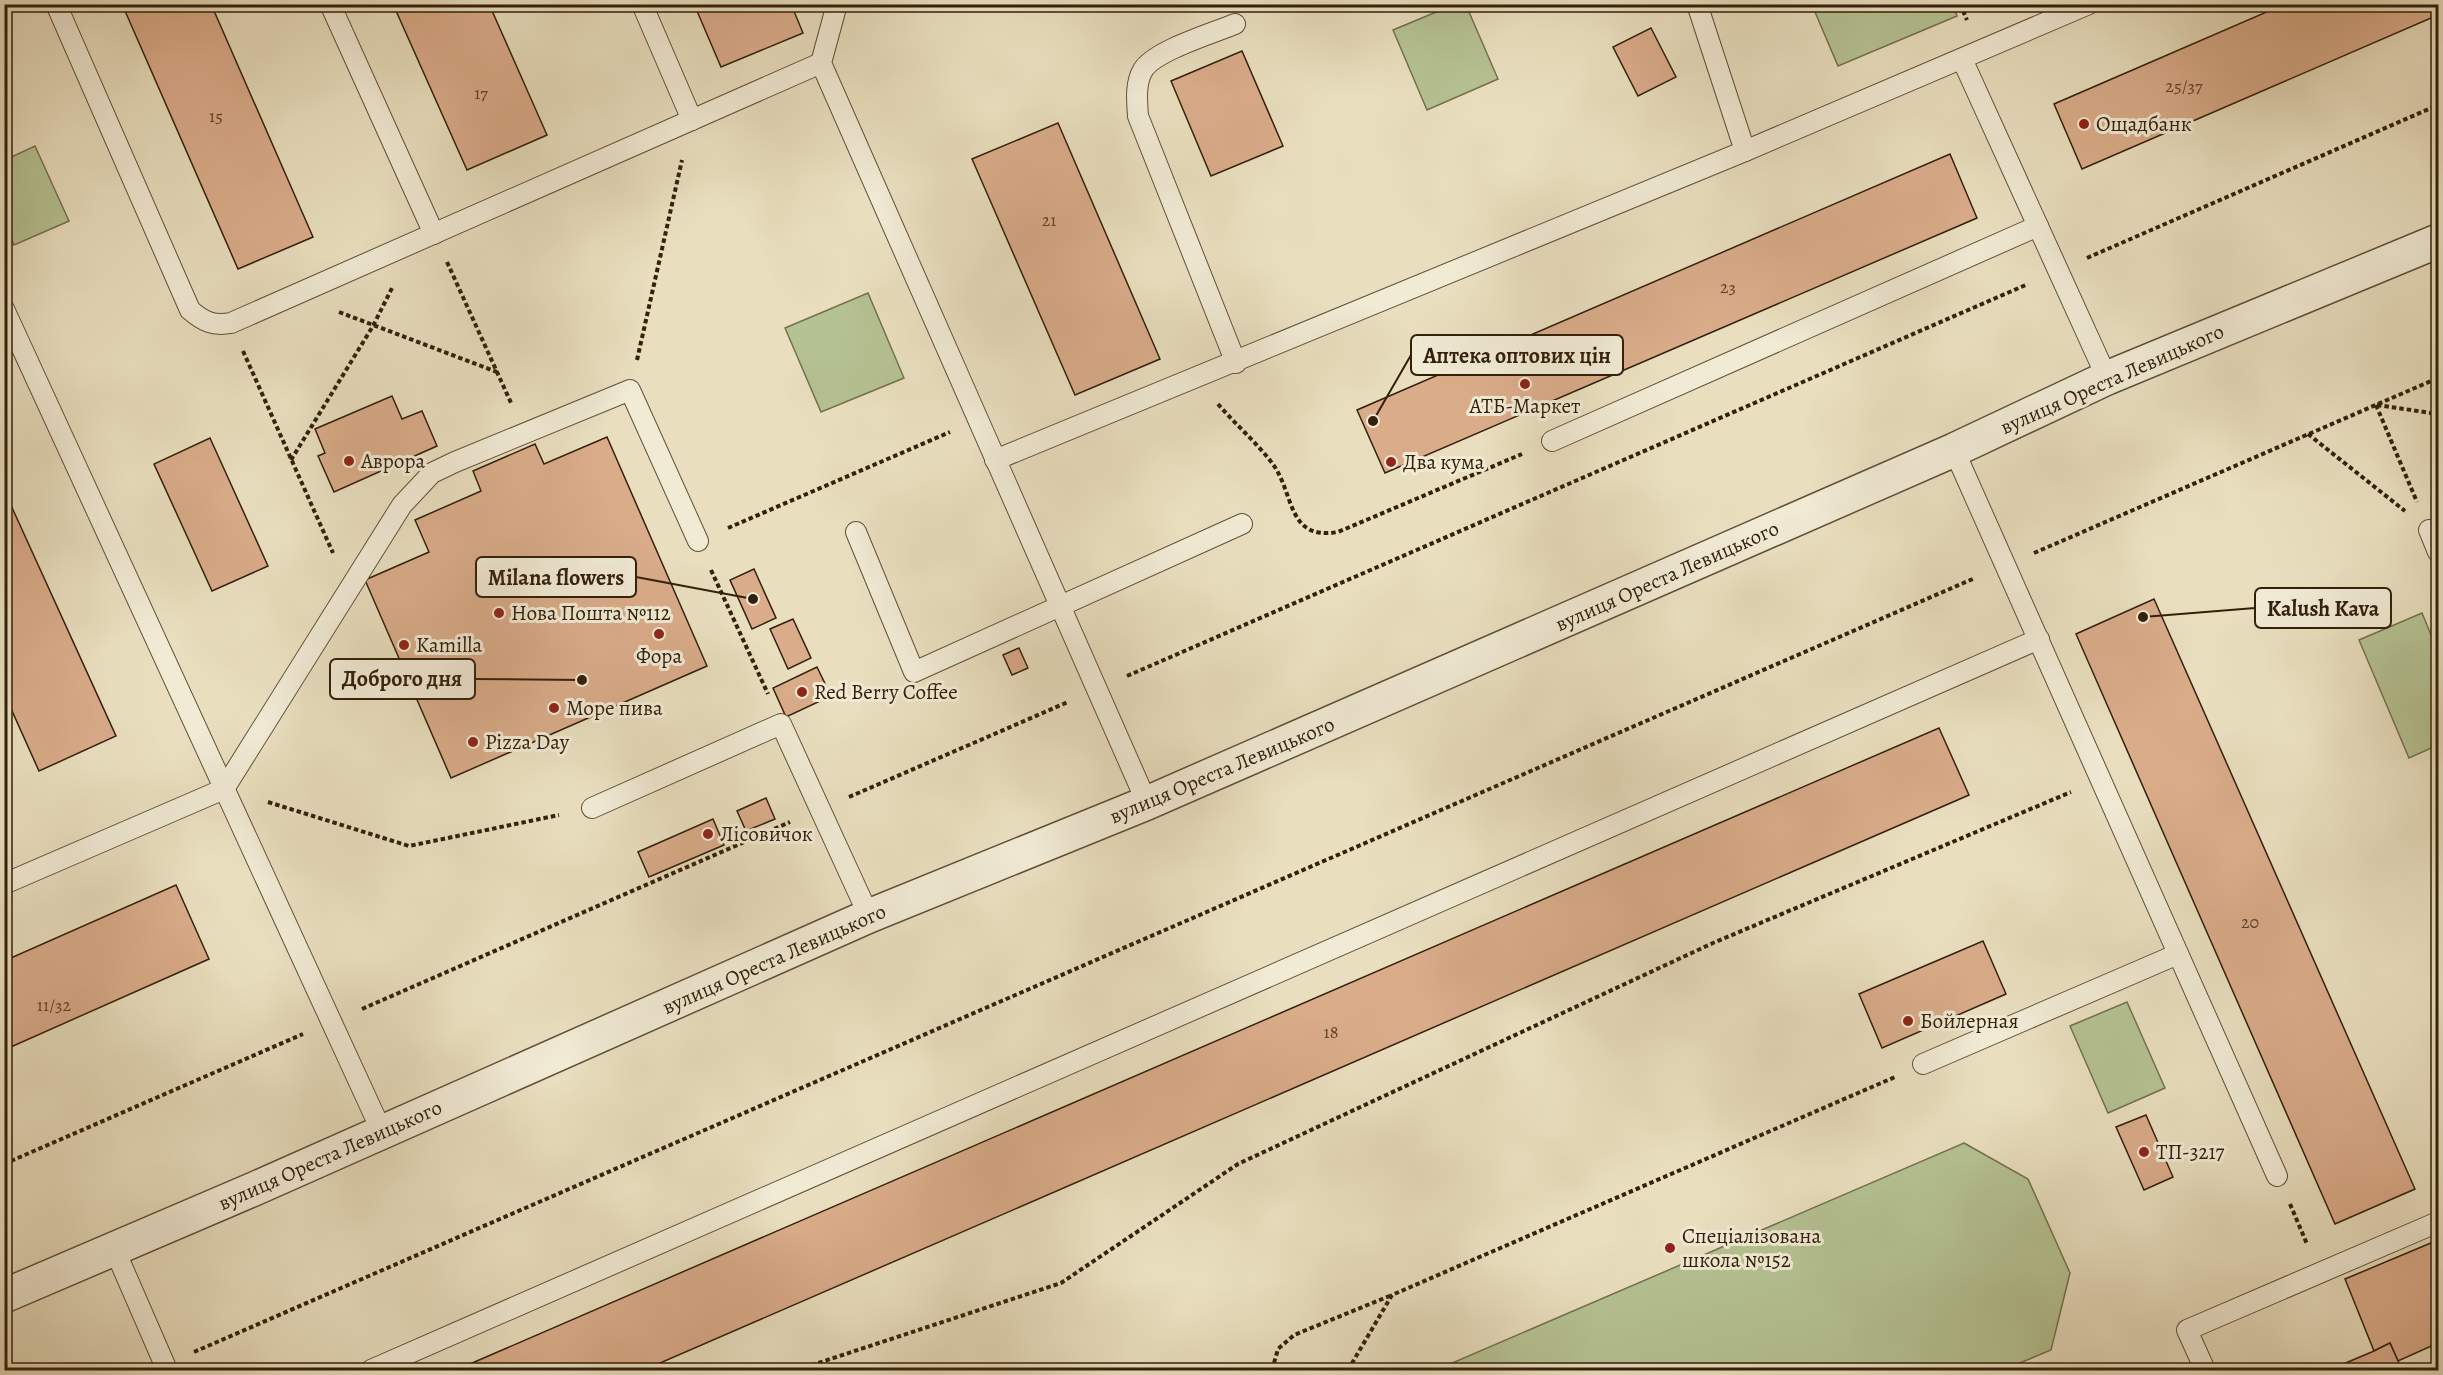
<svg xmlns="http://www.w3.org/2000/svg" width="2443" height="1375" viewBox="0 0 2443 1375" font-family="Alegreya,serif">
<rect width="100%" height="100%" fill="#e9dfbf"/>
<filter id="stains"><feTurbulence type="fractalNoise" baseFrequency=".00333" numOctaves="4"/><feColorMatrix values="0 0 0 0 .2 0 0 0 0 .09 0 0 0 0 .02 0 0 0 .5 -.17"/></filter>
<radialGradient id="worn" r=".72"><stop offset=".6" stop-color="#630" stop-opacity="0"/><stop offset="1" stop-color="#630" stop-opacity=".3"/></radialGradient>
<!-- green -->
<g fill="#b5c293" stroke="#74714e" stroke-width="1.5">
<polygon points="1453,5 1466,5 1498,79 1427,110 1393,30"/>
<polygon points="1812,5 1953,5 1957,16 1838,66"/>
<polygon points="35,146 69,221 14,245 5,225 5,160"/>
<polygon points="868,293 904,378 821,412 785,328"/>
<polygon points="2422,613 2438,652 2438,745 2409,758 2359,640"/>
<polygon points="2127,1002 2165,1088 2108,1113 2070,1026"/>
<polygon points="1964,1143 2028,1179 2070,1273 2051,1350 2003,1370 1436,1370"/>
</g>
<!-- building -->
<g fill="#daac8a" stroke="#32200a" stroke-width="1.5">
<polygon points="122,4 211,4 313,237 238,269"/>
<polygon points="393,4 489,4 547,135 467,170"/>
<polygon points="694,4 791,4 803,33 721,67"/>
<polygon points="2285,4 2438,4 2438,15 2082,169 2054,104"/>
<polygon points="1651,28 1676,77 1638,96 1613,47"/>
<polygon points="1242,51 1283,146 1211,176 1171,81"/>
<polygon points="1058,123 1160,359 1075,395 972,159"/>
<polygon points="1950,154 1977,218 1385,473 1357,410"/>
<polygon points="392,396 402,419 422,411 437,446 334,492 318,456 325,453 315,429"/>
<polygon points="607,437 707,666 451,778 365,580 429,552 415,520 481,491 473,471 535,444 544,464"/>
<polygon points="210,438 268,566 212,591 154,464"/>
<polygon points="4,490 116,736 39,771 4,693"/>
<polygon points="754,569 776,618 752,629 730,580"/>
<polygon points="2154,599 2415,1189 2335,1224 2076,634"/>
<polygon points="793,619 811,658 788,669 770,629"/>
<polygon points="1019,648 1028,668 1012,675 1003,655"/>
<polygon points="817,667 831,696 786,717 773,688"/>
<polygon points="1939,728 1969,795 644,1370 456,1370"/>
<polygon points="766,798 775,819 746,831 737,811"/>
<polygon points="713,819 724,845 649,877 638,852"/>
<polygon points="176,885 209,959 4,1050 4,961"/>
<polygon points="1983,941 2006,994 1882,1048 1859,994"/>
<polygon points="2146,1115 2173,1177 2144,1190 2116,1127"/>
<polygon points="2438,1240 2438,1343 2398,1361 2390,1343 2374,1351 2345,1279"/>
<polygon points="2390,1343 2402,1370 2329,1370 2374,1351"/>
</g>
<g fill="none" stroke-linecap="round" stroke-linejoin="round">
<!-- service casing -->
<g stroke="#605037" stroke-width="22">
<g id="service">
<path d="M56,4L190,310C204,322 213,326 231,323L821,63"/>
<polyline points="330,4 434,234"/>
<polyline points="642,4 692,120"/>
<polyline points="837,4 821,63 1147,803"/>
<polyline points="1697,4 1745,151"/>
<path d="M1235,24C1213,33 1154,51 1143,70C1135,83 1137,102 1138,116L1236,363"/>
<polyline points="1962,59 2107,378"/>
<polyline points="4,309 382,1132"/>
<polyline points="1552,441 2038,226"/>
<polyline points="1954,450 2277,1176"/>
<polyline points="995,460 1745,151 2089,4"/>
<polyline points="2429,530 2438,552"/>
<polyline points="856,532 914,672 1242,524"/>
<polyline points="592,808 781,724 869,916"/>
<polyline points="4,884 224,789 402,505 432,473 455,462 630,390 698,541"/>
<polyline points="1923,1064 2178,954"/>
<polyline points="114,1248 167,1370"/>
<polyline points="371,1370 2039,639"/>
<polyline points="2205,1370 2187,1330 2438,1222"/>
</g>
</g>
<!-- minor casing -->
<g stroke="#605037" stroke-width="36">
<polyline id="minor" points="4,1296 254,1189 869,916 1147,803 1954,450 2107,378 2438,241"/>
</g>
<!-- path -->
<g stroke="#32200a" stroke-width="4" stroke-dasharray="4.5 3" stroke-linecap="butt">
<polyline points="1960,4 1967,20"/>
<polyline points="2087,258 2438,105"/>
<polyline points="447,262 512,405"/>
<polyline points="339,312 497,372"/>
<polyline points="243,351 333,553"/>
<polyline points="637,360 682,160"/>
<path d="M1218,404C1235,424 1256,442 1272,463C1295,493 1286,541 1338,532L1522,454"/>
<polyline points="2376,405 2417,502"/>
<polyline points="2377,405 2438,414"/>
<polyline points="2308,434 2405,511"/>
<polyline points="291,460 373,326 392,288"/>
<polyline points="728,528 950,432"/>
<polyline points="2034,553 2438,378"/>
<polyline points="711,570 768,694"/>
<polyline points="1127,676 2028,284"/>
<polyline points="849,797 1068,702"/>
<polyline points="268,802 409,846 559,815"/>
<polyline points="362,1009 790,822"/>
<polyline points="4,1164 303,1034"/>
<polyline points="2290,1204 2307,1244"/>
<polyline points="194,1352 1975,578"/>
<polyline points="797,1370 1061,1283 1238,1164 1713,943 2071,792"/>
<polyline points="1272,1370 1278,1349 1294,1335 1392,1295"/>
<polyline points="1348,1370 1392,1295 1895,1077"/>
</g>
<!-- service -->
<use href="#service" stroke="#f1ead5" stroke-width="20"/>
<!-- minor -->
<use href="#minor" stroke="#f1ead5" stroke-width="33"/>
</g>
<!-- markers -->
<g fill="#8f2418" stroke="#f1ead5" stroke-width="2">
<circle cx="2084" cy="124" r="6"/>
<circle cx="1525" cy="384" r="6"/>
<circle cx="349" cy="461" r="6"/>
<circle cx="1391" cy="462" r="6"/>
<circle cx="499" cy="613" r="6"/>
<circle cx="659" cy="634" r="6"/>
<circle cx="404" cy="645" r="6"/>
<circle cx="802" cy="692" r="6"/>
<circle cx="554" cy="708" r="6"/>
<circle cx="473" cy="742" r="6"/>
<circle cx="708" cy="834" r="6"/>
<circle cx="1908" cy="1021" r="6"/>
<circle cx="2144" cy="1152" r="6"/>
<circle cx="1670" cy="1248" r="6"/>
</g>
<g text-anchor="middle" dominant-baseline="central" stroke-width="6" stroke-linejoin="round" paint-order="stroke">
<!-- number labels -->
<g font-size="18" fill="#5c432a">
<text x="2184" y="86">25/37</text>
<text x="481" y="93">17</text>
<text x="216" y="116">15</text>
<text x="1049" y="220">21</text>
<text x="1728" y="287">23</text>
<text x="2250" y="922">20</text>
<text x="54" y="1005">11/32</text>
<text x="1331" y="1032">18</text>
</g>
<!-- poi labels -->
<g font-size="21" fill="#32200a" stroke="#f1ead5" text-anchor="start">
<text x="2096" y="124">Ощадбанк</text>
<text x="1525" y="406" text-anchor="middle">АТБ-Маркет</text>
<text x="361" y="461">Аврора</text>
<text x="1403" y="462">Два кума</text>
<text x="511" y="613">Нова Пошта №112</text>
<text x="416" y="645">Kamilla</text>
<text x="659" y="656" text-anchor="middle">Фора</text>
<text x="814" y="692">Red Berry Coffee</text>
<text x="566" y="708">Море пива</text>
<text x="485" y="742">Pizza Day</text>
<text x="720" y="834">Лісовичок</text>
<text x="1920" y="1021">Бойлерная</text>
<text x="2156" y="1152">ТП-3217</text>
<text x="1682" y="1236">Спеціалізована<tspan x="1682" dy="24">школа №152</tspan></text>
</g>
<!-- street labels -->
<g font-size="21" fill="#32200a" stroke="#f1ead5">
<text transform="translate(2112 379) rotate(-24)">вулиця Ореста Левицького</text>
<text transform="translate(1667 576) rotate(-24)">вулиця Ореста Левицького</text>
<text transform="translate(1222 770) rotate(-23)">вулиця Ореста Левицького</text>
<text transform="translate(774 959) rotate(-24)">вулиця Ореста Левицького</text>
<text transform="translate(330 1155) rotate(-24)">вулиця Ореста Левицького</text>
</g>
</g>
<!-- callouts -->
<path fill="none" stroke="#32200a" stroke-width="2" d="M1373 421L1411 355M753 599L636 577M2143 617L2255 608M582 680L475 679"/>
<g fill="#32200a" stroke="#f1ead5" stroke-width="2">
<circle cx="1373" cy="421" r="6"/>
<circle cx="753" cy="599" r="6"/>
<circle cx="2143" cy="617" r="6"/>
<circle cx="582" cy="680" r="6"/>
</g>
<g fill="#f1ead5" stroke="#32200a" stroke-width="2">
<rect x="1411" y="335" width="212" height="40" rx="6"/>
<rect x="476" y="557" width="160" height="40" rx="6"/>
<rect x="2255" y="588" width="136" height="40" rx="6"/>
<rect x="330" y="659" width="145" height="40" rx="6"/>
</g>
<g font-size="22" text-anchor="middle" font-weight="bold" fill="#32200a">
<text x="1517" y="363">Аптека оптових цін</text>
<text x="556" y="585">Milana flowers</text>
<text x="2323" y="616">Kalush Kava</text>
<text x="402" y="686">Доброго дня</text>
</g>
<!-- margin -->
<rect width="2443" height="1375" fill="none" stroke="#e9dfbf" stroke-width="24"/>
<rect x="6" y="6" width="2431" height="1363" fill="none" stroke="#32200a" stroke-width="3"/>
<rect x="12" y="12" width="2419" height="1351" fill="none" stroke="#32200a" stroke-width="1.5"/>
<rect width="100%" height="100%" filter="url(#stains)"/>
<rect width="100%" height="100%" fill="url(#worn)"/>
</svg>
